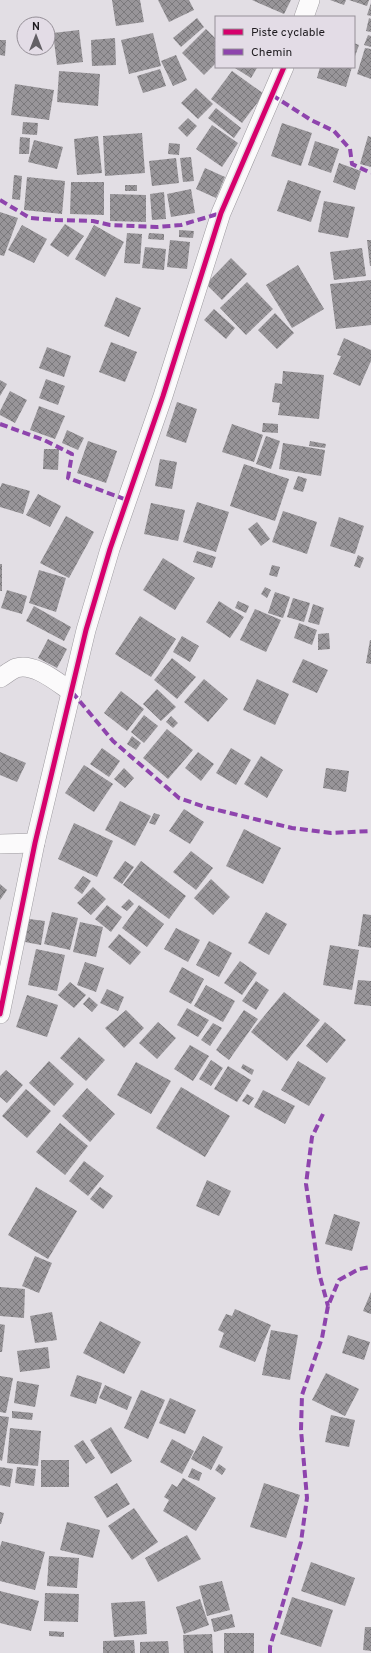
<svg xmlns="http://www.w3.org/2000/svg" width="371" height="1653" viewBox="0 0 371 1653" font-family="Overpass,sans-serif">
<defs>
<pattern id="building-cross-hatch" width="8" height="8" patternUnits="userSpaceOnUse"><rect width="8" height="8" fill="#989599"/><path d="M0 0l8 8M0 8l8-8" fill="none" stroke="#7b797c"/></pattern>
</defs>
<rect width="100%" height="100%" fill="#e2dee4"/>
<!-- building -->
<g fill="url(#building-cross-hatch)">
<polygon points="112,0 140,0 144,22 116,26"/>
<polygon points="158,0 189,0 194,10 169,22"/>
<polygon points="252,0 291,0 284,14"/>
<polygon points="330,0 346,0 344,5"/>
<polygon points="349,0 369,0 367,6"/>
<polygon points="371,3 371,16 367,15"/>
<polygon points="197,18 204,27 181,47 173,38"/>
<polygon points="369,18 371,19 371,32 366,31"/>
<polygon points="206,29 216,39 216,63 204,75 182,53"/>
<polygon points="79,30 83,62 57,65 53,33"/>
<polygon points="153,33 161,66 129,74 121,40"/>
<polygon points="368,35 371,36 371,47 364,45"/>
<polygon points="115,38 116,65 92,66 91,40"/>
<polygon points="0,40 6,40 5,56 0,55"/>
<polygon points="354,43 359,45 354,59"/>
<polygon points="365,48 371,49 371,79 357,74"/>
<polygon points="176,55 187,80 173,86 161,61"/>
<polygon points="236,67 256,67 257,68 251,78 235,68"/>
<polygon points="320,67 352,67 346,87 317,78"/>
<polygon points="160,69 166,86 143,93 137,76"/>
<polygon points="59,71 100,74 98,106 57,102"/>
<polygon points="232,71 264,94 242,123 211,99"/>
<polygon points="15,84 54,90 49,120 11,115"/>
<polygon points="196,88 213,104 198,119 181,103"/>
<polygon points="216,108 241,128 234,138 208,118"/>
<polygon points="188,118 197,126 187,137 178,128"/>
<polygon points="23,122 38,123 37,135 22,134"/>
<polygon points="282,123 312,133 301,166 271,156"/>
<polygon points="212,125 238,143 222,167 196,149"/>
<polygon points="142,133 145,173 105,176 103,136"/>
<polygon points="98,136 102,173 77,175 74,139"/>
<polygon points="368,136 371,137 371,167 360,164"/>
<polygon points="20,137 30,138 29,154 19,154"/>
<polygon points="34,140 63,147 57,169 28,162"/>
<polygon points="315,141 339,149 331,173 308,165"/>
<polygon points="169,143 180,144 179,155 168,154"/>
<polygon points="191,157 194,181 183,182 180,158"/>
<polygon points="176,158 179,183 152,186 149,161"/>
<polygon points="339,163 361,171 355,190 333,182"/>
<polygon points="205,168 225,177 216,198 196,189"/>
<polygon points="14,175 22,176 20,200 12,199"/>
<polygon points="27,177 65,181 62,214 24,210"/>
<polygon points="288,180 321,191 311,222 277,211"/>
<polygon points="71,182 104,182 104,215 70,214"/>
<rect x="125" y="185" width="12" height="6"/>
<polygon points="191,189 195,213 171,217 167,194"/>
<polygon points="164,192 166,219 152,220 150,194"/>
<polygon points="110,194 146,195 146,222 110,221"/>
<polygon points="324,201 355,207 348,238 318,232"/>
<polygon points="0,212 18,218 4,256 0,255"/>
<polygon points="65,224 84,236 68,257 50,245"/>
<polygon points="22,225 47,239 34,263 8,250"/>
<polygon points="94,225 124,242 105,277 75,259"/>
<polygon points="179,230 194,231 193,238 179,237"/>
<polygon points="127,233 142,234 140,264 124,263"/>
<polygon points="149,233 164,234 164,240 148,239"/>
<polygon points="170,240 190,242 187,269 167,267"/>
<polygon points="367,240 371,240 371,266 370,266"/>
<polygon points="145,247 166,249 164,270 142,268"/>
<polygon points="362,248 366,276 334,280 330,252"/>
<polygon points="231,258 247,274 222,300 206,284"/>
<polygon points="298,265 324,309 292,328 266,285"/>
<polygon points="371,280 371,325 336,329 330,284"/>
<polygon points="247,282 273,309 246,335 220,308"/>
<polygon points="116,297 141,308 129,337 104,326"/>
<polygon points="214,309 235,328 226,339 204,320"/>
<polygon points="275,313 294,333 277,349 258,330"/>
<polygon points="344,338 371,350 371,361 360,386 333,374 341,356 337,355"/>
<polygon points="111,342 137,352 125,382 99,372"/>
<polygon points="47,347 71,356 64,377 39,368"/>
<polygon points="283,371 324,375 319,419 278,415 280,403 272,402 275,383 282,384"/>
<polygon points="46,379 65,386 58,405 39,398"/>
<polygon points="0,380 7,384 0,396"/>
<polygon points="10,391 27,400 15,423 0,415 0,411"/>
<polygon points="177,402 197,409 186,443 166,436"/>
<polygon points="39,406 65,416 55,439 30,430"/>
<polygon points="263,423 278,424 278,433 262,432"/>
<polygon points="232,424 263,435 254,462 222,452"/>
<polygon points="67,430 84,438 78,450 62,443"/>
<polygon points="266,436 280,441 271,469 256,464"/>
<polygon points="88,441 117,451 106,483 77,473"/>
<polygon points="310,441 326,444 325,448 309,446"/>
<polygon points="283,443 325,450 321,476 279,469"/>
<polygon points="44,449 59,449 58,470 43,469"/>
<polygon points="160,459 177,462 172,489 155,486"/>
<polygon points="244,464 289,479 275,521 230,506"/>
<polygon points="298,476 307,479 303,492 293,489"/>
<polygon points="2,483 30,491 23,514 0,507 0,488"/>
<polygon points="38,494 61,506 50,527 26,515"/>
<polygon points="197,502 229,512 216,552 183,542"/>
<polygon points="151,503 185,510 178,541 144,534"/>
<polygon points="283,511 317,522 307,554 272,542"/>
<polygon points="66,516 94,532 69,578 40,563"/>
<polygon points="339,517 364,526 355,554 330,546"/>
<polygon points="257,522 270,539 261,546 248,529"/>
<polygon points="197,551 216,557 212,568 193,562"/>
<polygon points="358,555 364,558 360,568 354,566"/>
<polygon points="163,558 195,578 175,610 143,590"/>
<rect x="0" y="564" width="2" height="27"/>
<polygon points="272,565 280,567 277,577 269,575"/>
<polygon points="39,570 66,578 56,612 29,603"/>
<polygon points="265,587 271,590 267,598 261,594"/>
<polygon points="7,590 27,596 22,614 1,608"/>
<polygon points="275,592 290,597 283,618 268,613"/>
<polygon points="293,598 310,603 304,622 287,617"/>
<polygon points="219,601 244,617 230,638 206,622"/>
<polygon points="238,601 249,606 246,613 235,608"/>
<polygon points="313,604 324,608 319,625 308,622"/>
<polygon points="34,606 71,627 64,641 26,621"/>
<polygon points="255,609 281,620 266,652 240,640"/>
<polygon points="140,616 176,639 151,677 115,654"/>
<polygon points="299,623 317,630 312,645 294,638"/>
<polygon points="329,633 330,649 318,650 318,634"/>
<polygon points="182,636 199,646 190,662 173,652"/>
<polygon points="48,639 67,649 57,668 38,658"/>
<polygon points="370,640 371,640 371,664 366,663"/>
<polygon points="172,658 196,677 177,699 154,680"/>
<polygon points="303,659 328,670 317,693 292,682"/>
<polygon points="204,679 228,699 208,722 184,702"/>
<polygon points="257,679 289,694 275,725 243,710"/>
<polygon points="157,689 176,707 161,721 143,704"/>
<polygon points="121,691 144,709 127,731 104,713"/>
<polygon points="144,715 158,726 144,743 131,732"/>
<polygon points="171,716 178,723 173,728 166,722"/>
<polygon points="167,729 193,750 168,779 143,758"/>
<polygon points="132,736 141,743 136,750 127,744"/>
<polygon points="102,748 120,761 109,777 90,764"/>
<polygon points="231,748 251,760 236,785 216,773"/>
<polygon points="0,752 26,763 17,782 0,775"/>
<polygon points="198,752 214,764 201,781 185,768"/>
<polygon points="261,756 283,770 267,798 244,784"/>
<polygon points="84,765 113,784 94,812 65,793"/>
<polygon points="124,768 134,778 125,788 114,779"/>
<polygon points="326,768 349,771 346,792 323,788"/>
<polygon points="120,801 151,816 135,846 105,830"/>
<polygon points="184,809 204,822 190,844 169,831"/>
<polygon points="154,813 160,815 155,825 149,823"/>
<polygon points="74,823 113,841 97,877 58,859"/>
<polygon points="244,829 281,848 263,884 226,866"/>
<polygon points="191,851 213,868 196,890 173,872"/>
<polygon points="125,861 134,867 122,884 113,878"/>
<polygon points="141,861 186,896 169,919 123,885"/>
<polygon points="83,876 91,881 82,894 74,888"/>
<polygon points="211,879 230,897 213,915 194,898"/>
<polygon points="0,884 7,890 0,900"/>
<polygon points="93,887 106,899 91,915 77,903"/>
<polygon points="129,899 134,904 127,911 121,907"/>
<polygon points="107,905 122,917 111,932 95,919"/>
<polygon points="139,905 164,924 147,947 122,928"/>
<polygon points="52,912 78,918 70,950 44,944"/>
<polygon points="266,912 287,924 269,955 248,943"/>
<polygon points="363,914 371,915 371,948 358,946"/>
<polygon points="29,919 45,921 41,945 25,942"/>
<polygon points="80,922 103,927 96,957 73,952"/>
<polygon points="176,928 200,940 188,962 164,949"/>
<polygon points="119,934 141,952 130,965 108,947"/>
<polygon points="209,941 232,953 219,977 196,965"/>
<polygon points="330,945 359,950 352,990 323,985"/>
<polygon points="36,949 65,955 57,991 28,985"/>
<polygon points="240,961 257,973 242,995 224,983"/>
<polygon points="85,962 104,968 96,992 77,985"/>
<polygon points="182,967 204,979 191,1004 169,992"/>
<polygon points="358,980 371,981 371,1006 354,1004"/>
<polygon points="256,981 269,990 256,1010 242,1001"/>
<polygon points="70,982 86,995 74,1008 58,995"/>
<polygon points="206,985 235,1001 223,1022 194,1006"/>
<polygon points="107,989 124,997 118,1011 100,1003"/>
<polygon points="284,992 320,1020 287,1061 251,1032"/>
<polygon points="27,995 58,1005 47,1037 16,1027"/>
<polygon points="89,997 98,1005 92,1012 83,1004"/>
<polygon points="187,1008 209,1020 198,1037 177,1025"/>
<polygon points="126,1010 144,1028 124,1048 105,1028"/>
<polygon points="244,1010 258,1019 229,1060 216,1050"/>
<polygon points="158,1022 176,1038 157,1059 139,1043"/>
<polygon points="325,1022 346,1040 327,1063 306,1046"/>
<polygon points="213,1023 222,1028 210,1046 201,1040"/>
<polygon points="79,1037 105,1060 86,1081 60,1058"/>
<polygon points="190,1045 209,1056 193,1081 174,1069"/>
<polygon points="211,1060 223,1068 211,1086 199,1079"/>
<polygon points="49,1061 74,1084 54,1106 29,1083"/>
<polygon points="298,1061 326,1078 309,1106 281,1090"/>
<polygon points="136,1062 171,1081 151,1114 117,1095"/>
<polygon points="243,1064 254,1070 252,1075 241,1068"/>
<polygon points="228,1066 251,1080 237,1102 214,1089"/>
<polygon points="6,1070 23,1085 7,1103 0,1097 0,1076"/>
<polygon points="181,1087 230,1116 205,1157 156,1128"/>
<polygon points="87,1088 115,1114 90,1142 62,1116"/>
<polygon points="26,1089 51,1111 27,1138 2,1116"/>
<polygon points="263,1090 295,1106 285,1124 254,1107"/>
<polygon points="247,1094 254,1098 249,1105 242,1101"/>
<polygon points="60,1123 88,1146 65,1175 36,1152"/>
<polygon points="84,1161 104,1176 88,1196 69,1181"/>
<polygon points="207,1180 231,1191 219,1216 196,1206"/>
<polygon points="36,1187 77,1211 48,1259 8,1235"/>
<polygon points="100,1187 113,1196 103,1209 90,1199"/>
<polygon points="334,1214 360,1222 352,1251 325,1244"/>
<polygon points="35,1256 52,1263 39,1293 22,1286"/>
<polygon points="0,1287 25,1289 24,1318 0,1316"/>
<polygon points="371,1292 371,1314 363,1311"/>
<polygon points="235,1309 271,1325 255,1362 219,1347 224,1333 218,1330 226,1314 232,1316"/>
<polygon points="52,1312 57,1340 35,1343 30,1316"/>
<polygon points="100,1321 141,1342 124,1374 83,1353"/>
<polygon points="0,1324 5,1325 2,1352 0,1352"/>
<polygon points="271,1330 298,1335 290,1380 262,1375"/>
<polygon points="348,1335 370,1342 364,1360 342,1353"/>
<polygon points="48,1347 50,1368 20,1372 17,1351"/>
<polygon points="326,1373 359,1389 345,1416 312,1400"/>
<polygon points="77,1375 102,1383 96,1404 70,1396"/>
<polygon points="0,1376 13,1378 6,1413 0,1412"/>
<polygon points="17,1381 39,1385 35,1407 14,1403"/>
<polygon points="105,1385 132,1397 127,1410 99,1398"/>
<polygon points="141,1390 165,1400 148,1439 124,1428"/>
<polygon points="170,1398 196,1410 185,1434 159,1423"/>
<polygon points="12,1411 33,1413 32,1420 12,1418"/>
<polygon points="331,1415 355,1420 349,1447 325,1442"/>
<polygon points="0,1416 9,1417 2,1461 0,1460"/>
<polygon points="111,1427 132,1461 111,1474 90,1440"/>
<polygon points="10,1428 41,1431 38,1466 7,1463"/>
<polygon points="203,1436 223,1447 211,1470 191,1459"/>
<polygon points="172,1439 194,1451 182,1474 160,1462"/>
<polygon points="83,1440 95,1458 86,1464 74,1446"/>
<rect x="41" y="1460" width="28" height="27"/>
<polygon points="219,1464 226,1469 222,1475 215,1470"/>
<polygon points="0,1467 13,1469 10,1487 0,1485"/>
<polygon points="17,1467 36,1469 34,1486 15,1483"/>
<polygon points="192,1468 202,1473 199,1481 188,1477"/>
<polygon points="183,1478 216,1498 196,1531 163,1511 169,1500 164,1497 172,1484 177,1487"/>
<polygon points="117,1483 130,1504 107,1518 94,1497"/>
<polygon points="264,1483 300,1495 286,1538 250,1527"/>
<polygon points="134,1508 158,1542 132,1560 108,1526"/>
<polygon points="0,1512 4,1513 1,1524 0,1524"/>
<polygon points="67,1522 100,1530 93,1558 60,1550"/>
<polygon points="187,1535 201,1559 158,1582 145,1558"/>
<polygon points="2,1541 45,1552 35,1590 0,1581 0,1547"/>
<polygon points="49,1556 79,1558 77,1588 47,1586"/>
<polygon points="311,1562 355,1578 345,1606 301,1591"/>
<polygon points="222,1581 230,1610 207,1616 199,1586"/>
<polygon points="0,1591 39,1601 31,1631 0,1623"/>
<polygon points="45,1593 79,1594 78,1622 44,1621"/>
<polygon points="292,1597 333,1610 321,1647 280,1634"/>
<polygon points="200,1599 209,1625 184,1634 176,1607"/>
<polygon points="145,1601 147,1634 114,1637 111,1603"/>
<polygon points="232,1614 235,1627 214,1632 211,1619"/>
<polygon points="365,1627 371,1627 371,1651 363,1650"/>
<polygon points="49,1631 64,1632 64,1637 49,1636"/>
<rect x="224" y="1633" width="30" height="20"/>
<polygon points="212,1634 213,1653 184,1653 183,1635"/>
<polygon points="134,1640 135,1653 103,1653 103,1641"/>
<polygon points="168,1641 169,1653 140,1653 140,1642"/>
</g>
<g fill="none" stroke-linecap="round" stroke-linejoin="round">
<!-- street casing -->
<g stroke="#9c999e" stroke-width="20">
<g id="street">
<polyline points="304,17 310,0"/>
<path d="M0,678C5,675 11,670 16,668C34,662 58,683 72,692"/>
<polyline points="0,844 35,843"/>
<polyline points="0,1014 35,843 86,630 110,549 163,396 221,213 284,67"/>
</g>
</g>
<!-- street -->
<use href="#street" stroke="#fbfafb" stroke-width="19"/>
<!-- quiet -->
<g stroke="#8e44ad" stroke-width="4" stroke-dasharray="8 4" stroke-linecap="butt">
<polyline points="272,95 311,120 334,131 350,149 352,164 371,173"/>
<polyline points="0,200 30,218 56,220 93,221 110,225 157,227 181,225 221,213"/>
<polyline points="0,424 44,440 72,454 68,478 127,500"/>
<polyline points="72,692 113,741 179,798 205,807 292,828 331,833 371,831"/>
<polyline points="323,1114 312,1137 306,1184 319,1273 328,1306"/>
<polyline points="270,1653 270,1647 301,1542 307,1498 301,1430 302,1395 322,1338 328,1306 339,1280 359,1269 371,1267"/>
</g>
<!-- cycleway casing -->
<g stroke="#e3dce6" stroke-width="8">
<polyline id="cycleway" points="0,1014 35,843 86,630 110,549 163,396 221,213 284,67"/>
</g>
<!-- cycleway -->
<use href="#cycleway" stroke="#d6006c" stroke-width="5"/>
</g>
<!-- legend -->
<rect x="215" y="16" width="140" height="52" fill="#e3dce6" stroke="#958f97"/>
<rect x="223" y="29" width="20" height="6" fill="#d6006c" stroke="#958f97"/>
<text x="251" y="36" font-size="12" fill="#1f1c20">Piste cyclable</text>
<rect x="223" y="49" width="20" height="6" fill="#8e44ad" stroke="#958f97"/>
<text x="251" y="56" font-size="12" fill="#1f1c20">Chemin</text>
<!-- north arrow -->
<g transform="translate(36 36)"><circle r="19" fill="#e3dce6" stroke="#958f97"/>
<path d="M0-3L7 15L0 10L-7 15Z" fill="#636065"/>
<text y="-6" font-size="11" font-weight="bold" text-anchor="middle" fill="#1f1c20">N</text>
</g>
</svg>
